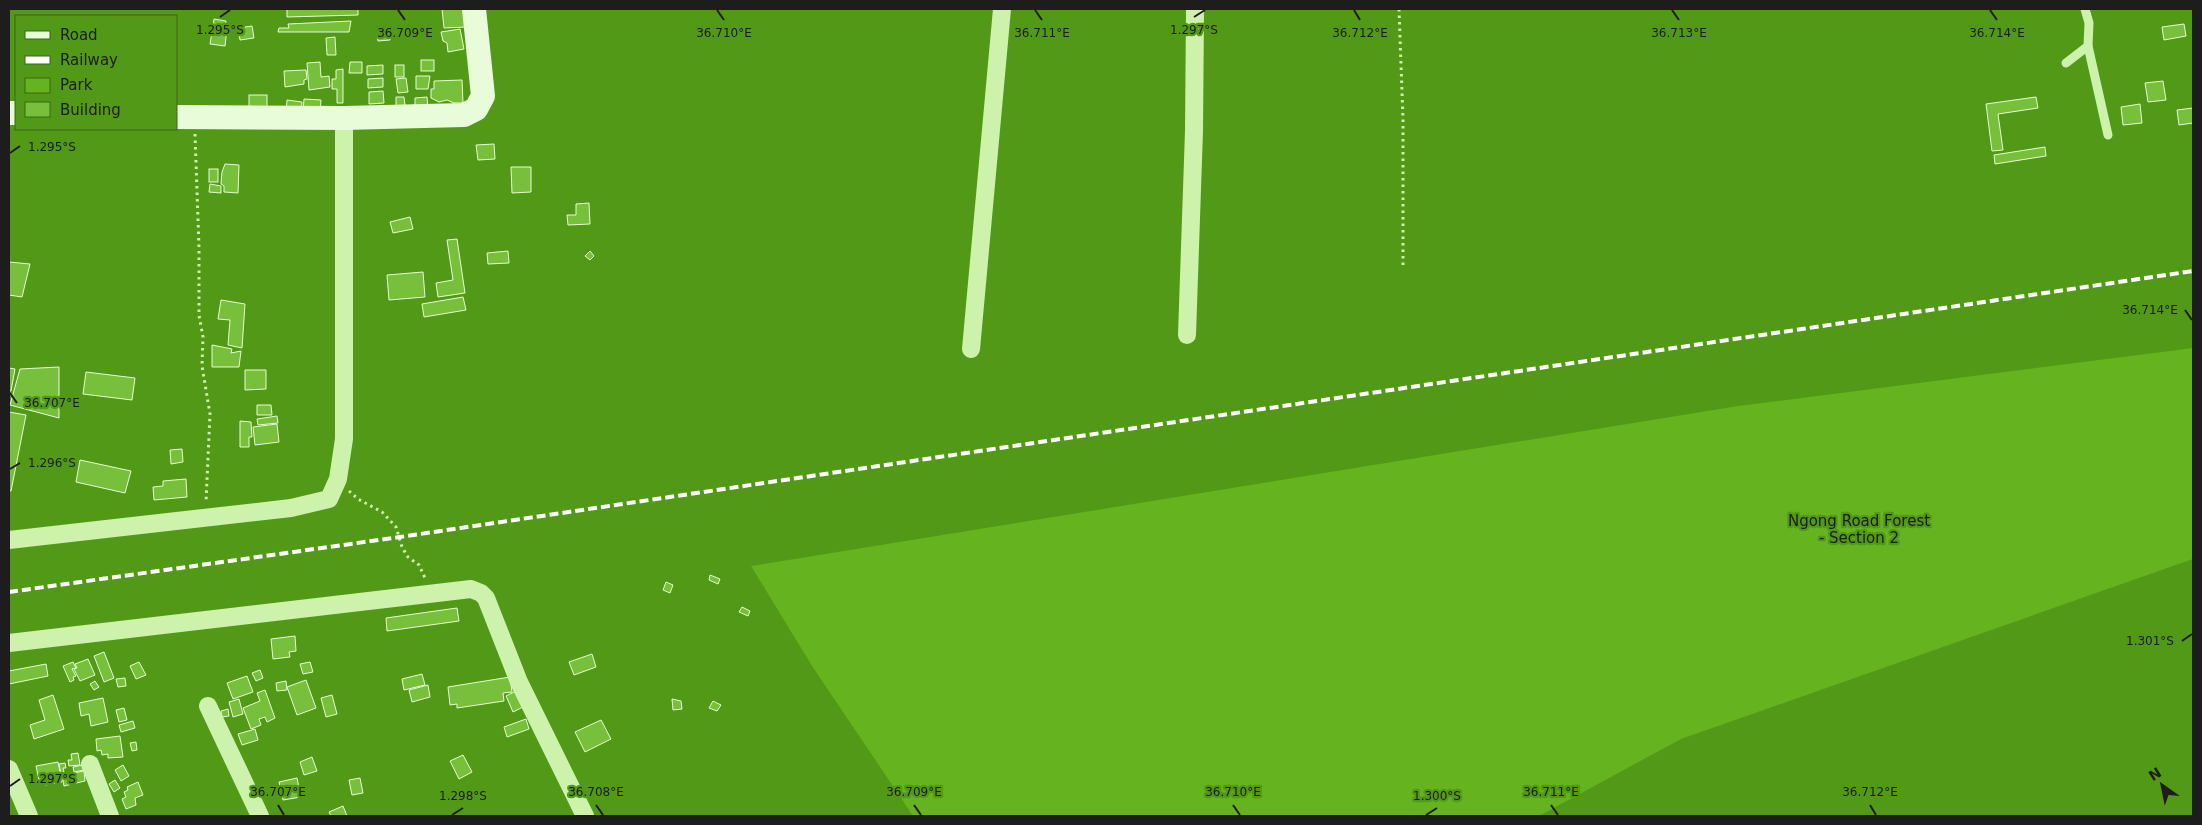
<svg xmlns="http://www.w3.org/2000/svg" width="2202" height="825" viewBox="0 0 2202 825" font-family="'DejaVu Sans',sans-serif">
<rect width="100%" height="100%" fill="#519917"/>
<!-- green -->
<polygon fill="#64b31f" points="2193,348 2193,559 1681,739 1539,816 913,816 812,666 751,566 1738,406"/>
<!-- building -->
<g fill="#78bf3c" stroke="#e6fcd3">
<polygon points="287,9 358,9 358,15 287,17"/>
<polygon points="442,9 463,9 465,27 444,28"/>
<polygon points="214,19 226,21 225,27 227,29 225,46 210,44"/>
<polygon points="351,21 349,32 278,32 279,28 289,28 288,24"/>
<polygon points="2184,24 2186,36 2164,40 2162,27"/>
<polygon points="252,26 254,38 240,40 238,28"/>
<polygon points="460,29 464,49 448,52 447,43 443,41 441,32"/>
<polygon points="389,33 390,40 378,41 377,35"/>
<polygon points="335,37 336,55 327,55 326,38"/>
<rect x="421" y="60" width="13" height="11"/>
<polygon points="320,62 321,77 329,76 330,87 309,90 307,63"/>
<polygon points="350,62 362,62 362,73 349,73"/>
<polygon points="383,65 383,74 367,75 367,66"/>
<rect x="395" y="65" width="9" height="12"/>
<polygon points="343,69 343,103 337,103 337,89 332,89 332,79 336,79 336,70"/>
<polygon points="306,70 307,79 304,80 304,84 285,87 284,71"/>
<polygon points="416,76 430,76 428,89 416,89"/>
<polygon points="383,78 383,87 368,88 368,79"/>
<polygon points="406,78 408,92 398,93 396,79"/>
<polygon points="462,80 463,103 454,103 447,100 439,102 431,98 431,89 434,89 434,81"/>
<polygon points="2163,81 2166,100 2148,102 2145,83"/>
<polygon points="383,91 384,103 369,104 369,92"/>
<rect x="249" y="95" width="18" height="12"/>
<polygon points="396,97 404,97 405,105 396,109"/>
<polygon points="427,97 428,109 415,110 415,98"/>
<polygon points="2036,97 2038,108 1998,114 2003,150 1992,151 1986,104"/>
<polygon points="304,99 321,100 320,113 303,112"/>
<polygon points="287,100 302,102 301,114 286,112"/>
<polygon points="2140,104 2142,123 2123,125 2121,107"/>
<polygon points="2193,108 2193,123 2179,125 2177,110"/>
<polygon points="494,144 495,159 478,160 476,145"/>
<polygon points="2045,147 2046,156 1995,164 1994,155"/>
<polygon points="225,164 239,165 238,193 224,192 224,186 221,184 222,172"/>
<polygon points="511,167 531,167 531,192 512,193"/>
<rect x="209" y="169" width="9" height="13"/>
<polygon points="210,184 221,186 221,193 209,192"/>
<polygon points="589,203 590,224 568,225 567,215 576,215 576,204"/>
<polygon points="410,217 413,229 393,233 390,222"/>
<polygon points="457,239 465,293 438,297 436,283 453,280 447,240"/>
<polygon points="508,251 509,263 488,264 487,253"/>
<polygon points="590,251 594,256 590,260 585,256"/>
<polygon points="9,262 30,264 22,297 9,295"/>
<polygon points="423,272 425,297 389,300 387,275"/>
<polygon points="463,297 466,310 424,317 422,304"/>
<polygon points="221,300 245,304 242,348 228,345 230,320 218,319"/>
<polygon points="212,345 232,349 231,353 241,351 239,367 212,367"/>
<polygon points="59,367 59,418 10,405 20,369"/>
<polygon points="9,368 15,369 11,391 9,391"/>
<polygon points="245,370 266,370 266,389 245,390"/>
<polygon points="86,372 135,378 132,400 83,394"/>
<polygon points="257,405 271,405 272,415 257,415"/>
<polygon points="9,412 26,415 11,491 9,491"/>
<polygon points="277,416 278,423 258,425 257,419"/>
<polygon points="240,421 251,422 252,437 249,437 249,447 240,447"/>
<polygon points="277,424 279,442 255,445 253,427"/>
<polygon points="182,449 183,462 171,464 170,450"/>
<polygon points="80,460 131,471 125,493 76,482"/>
<polygon points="186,479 187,497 154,500 153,487 163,486 163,481"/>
<polygon points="710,575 720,579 718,584 709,580"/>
<polygon points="666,582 673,585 670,593 663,590"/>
<polygon points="742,607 750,611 748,616 739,612"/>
<polygon points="457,608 459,621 387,631 386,618"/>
<polygon points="295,636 296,651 289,652 290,657 273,659 271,639"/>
<polygon points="104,652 114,678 104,682 94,656"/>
<polygon points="592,654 596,667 574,675 569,662"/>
<polygon points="88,659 95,675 80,681 74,669 77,668 75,664"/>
<polygon points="73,662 76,668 72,669 76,676 73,677 74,680 70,682 63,666"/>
<polygon points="139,662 146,675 136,679 130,666"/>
<polygon points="310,662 313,672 303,674 300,664"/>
<polygon points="46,664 48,676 9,684 9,671"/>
<polygon points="260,670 263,678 256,681 252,673"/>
<polygon points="422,674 425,685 404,690 402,679"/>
<polygon points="247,676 253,692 233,699 227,683"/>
<polygon points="510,677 512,692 503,693 504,701 457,708 457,704 450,705 448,687"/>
<polygon points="125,678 126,686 118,687 116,679"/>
<polygon points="306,680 316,708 297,715 287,687"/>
<polygon points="95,681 99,687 94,690 90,684"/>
<polygon points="286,681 287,690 277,691 276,683"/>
<polygon points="428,685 430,697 412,702 409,690"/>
<polygon points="520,689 527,705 513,712 506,696"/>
<polygon points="265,690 275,718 267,722 265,717 259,719 261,725 251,729 243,708 260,701 257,693"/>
<polygon points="53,695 64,729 34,739 30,725 45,720 39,700"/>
<polygon points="332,695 337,714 326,717 321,698"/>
<polygon points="103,698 108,722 91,726 89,714 81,716 79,703"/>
<polygon points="239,699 243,714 233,717 229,702"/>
<polygon points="672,699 681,701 682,709 673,710"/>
<polygon points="713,701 721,705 717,711 709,708"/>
<polygon points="124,708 127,720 119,722 116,710"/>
<polygon points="228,709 229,716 222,717 221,711"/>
<polygon points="526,719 529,729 507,737 504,727"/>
<polygon points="601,720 611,739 585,752 575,732"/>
<polygon points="133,721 135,728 121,732 119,725"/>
<polygon points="255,729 258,740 242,745 238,734"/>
<polygon points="120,736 123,757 108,758 108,754 102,755 101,750 97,751 96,739"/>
<polygon points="136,742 137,750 132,751 130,743"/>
<polygon points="78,753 80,765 69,766 68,760 72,760 71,754"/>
<polygon points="463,755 472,772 459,779 450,761"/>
<polygon points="312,757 317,771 304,775 300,762"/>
<polygon points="58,762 62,782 45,785 44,779 39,780 36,766"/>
<polygon points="65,763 66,768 63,768 64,772 61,773 59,764"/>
<polygon points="83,765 84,770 74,772 73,767"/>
<polygon points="123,765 129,776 121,781 115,770"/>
<polygon points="84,771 85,781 64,786 62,775"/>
<polygon points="297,778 301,797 283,800 279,782"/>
<polygon points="360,778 363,793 352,795 349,780"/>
<polygon points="115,780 120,788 114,792 109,784"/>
<polygon points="138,782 143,795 135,798 136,805 126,809 122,799 126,797 124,792 128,790 127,787"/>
<polygon points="343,806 347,816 331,816 329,812"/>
</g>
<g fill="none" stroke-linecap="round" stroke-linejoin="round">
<!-- path -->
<g stroke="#ccf2ac" stroke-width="3" stroke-dasharray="2.5 4" stroke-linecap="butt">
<polyline points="1399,9 1403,119 1403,269"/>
<polyline points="195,134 199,247 199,315 203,337 202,366 210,414 206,502"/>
<polyline points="349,491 358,499 382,512 396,527 402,547 408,557 419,565 425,578"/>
</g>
<!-- service -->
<g stroke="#ccf2ac" stroke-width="9">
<polyline points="2088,46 2108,135"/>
<polyline points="2066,63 2088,46 2089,23 2085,9"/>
</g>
<!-- minor -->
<g stroke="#ccf2ac" stroke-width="18">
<polyline points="1187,335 1194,131 1195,9"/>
<polyline points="971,349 1002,9"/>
<polyline points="9,540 291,508 329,499 338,479 344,439 344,118"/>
<polyline points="9,643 471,589 481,593 486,598 519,682 585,816"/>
<polyline points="208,706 260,816"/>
<polyline points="90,764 110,816"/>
<polyline points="9,769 29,816"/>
</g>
<!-- secondary -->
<g stroke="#e9fcda" stroke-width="24">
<polyline points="9,113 16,113"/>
<polyline points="176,117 344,118 464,115 476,109 483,96 474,9"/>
</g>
<!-- rail -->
<polyline stroke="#fff" stroke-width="4" stroke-dasharray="9 4" stroke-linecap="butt" points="9,592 400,537 2193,271"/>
</g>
<!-- ticks -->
<path fill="none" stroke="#1d1d1d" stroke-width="2" d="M398,10L405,20M717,10L724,20M1035,10L1042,20M1354,10L1360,20M1672,10L1679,20M1990,10L1997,20M220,17L230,10M1194,17L1205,10M10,153L20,146M2185,310L2192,320M10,393L17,403M10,469L20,463M2182,641L2192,634M10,786L20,779M278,805L284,815M596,805L603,815M914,805L921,815M1233,805L1240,815M1551,805L1558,815M1870,805L1876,815M452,815L463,808M1426,815L1437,808"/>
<g text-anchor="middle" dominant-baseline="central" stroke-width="4.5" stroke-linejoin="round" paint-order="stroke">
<!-- park labels -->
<g font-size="15" fill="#1c1d1b" stroke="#519917">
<text x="1859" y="521">Ngong Road Forest<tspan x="1859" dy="17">- Section 2</tspan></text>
</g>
</g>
<g font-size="12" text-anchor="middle" fill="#1d1d1d" stroke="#519917" stroke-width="4.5" stroke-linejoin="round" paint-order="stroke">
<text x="220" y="34">1.295°S</text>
<text x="1194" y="34">1.297°S</text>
<text x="405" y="37">36.709°E</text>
<text x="724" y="37">36.710°E</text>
<text x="1042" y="37">36.711°E</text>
<text x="1360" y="37">36.712°E</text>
<text x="1679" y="37">36.713°E</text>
<text x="1997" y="37">36.714°E</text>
<text x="52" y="151">1.295°S</text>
<text x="2150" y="314">36.714°E</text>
<text x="52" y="407">36.707°E</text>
<text x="52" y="467">1.296°S</text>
<text x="2150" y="645">1.301°S</text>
<text x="52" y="783">1.297°S</text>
<text x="278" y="796">36.707°E</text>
<text x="596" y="796">36.708°E</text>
<text x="914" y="796">36.709°E</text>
<text x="1233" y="796">36.710°E</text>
<text x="1551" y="796">36.711°E</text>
<text x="1870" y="796">36.712°E</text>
<text x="463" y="800">1.298°S</text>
<text x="1437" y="800">1.300°S</text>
</g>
<!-- border -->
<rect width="2202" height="825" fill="none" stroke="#1d1d1d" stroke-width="20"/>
<!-- legend -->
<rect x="15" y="15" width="162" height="115" fill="#519917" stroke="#3c6719"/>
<rect x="25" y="31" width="25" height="8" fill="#e9fcda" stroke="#3c6719"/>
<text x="60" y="40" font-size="15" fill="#1d1d1d">Road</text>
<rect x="25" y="56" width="25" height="8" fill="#ffffff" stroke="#3c6719"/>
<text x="60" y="65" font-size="15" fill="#1d1d1d">Railway</text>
<rect x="25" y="78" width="25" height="15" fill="#64b31f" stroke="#3c6719"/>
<text x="60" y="90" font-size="15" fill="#1d1d1d">Park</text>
<rect x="25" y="102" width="25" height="15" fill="#78bf3c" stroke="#3c6719"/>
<text x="60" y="115" font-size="15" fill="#1d1d1d">Building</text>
<!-- north arrow -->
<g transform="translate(2162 785) rotate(327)" stroke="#519917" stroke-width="4" paint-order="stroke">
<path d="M0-4L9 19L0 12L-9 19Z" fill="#1d1d1d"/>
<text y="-8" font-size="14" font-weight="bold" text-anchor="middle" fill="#1d1d1d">N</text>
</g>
</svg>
